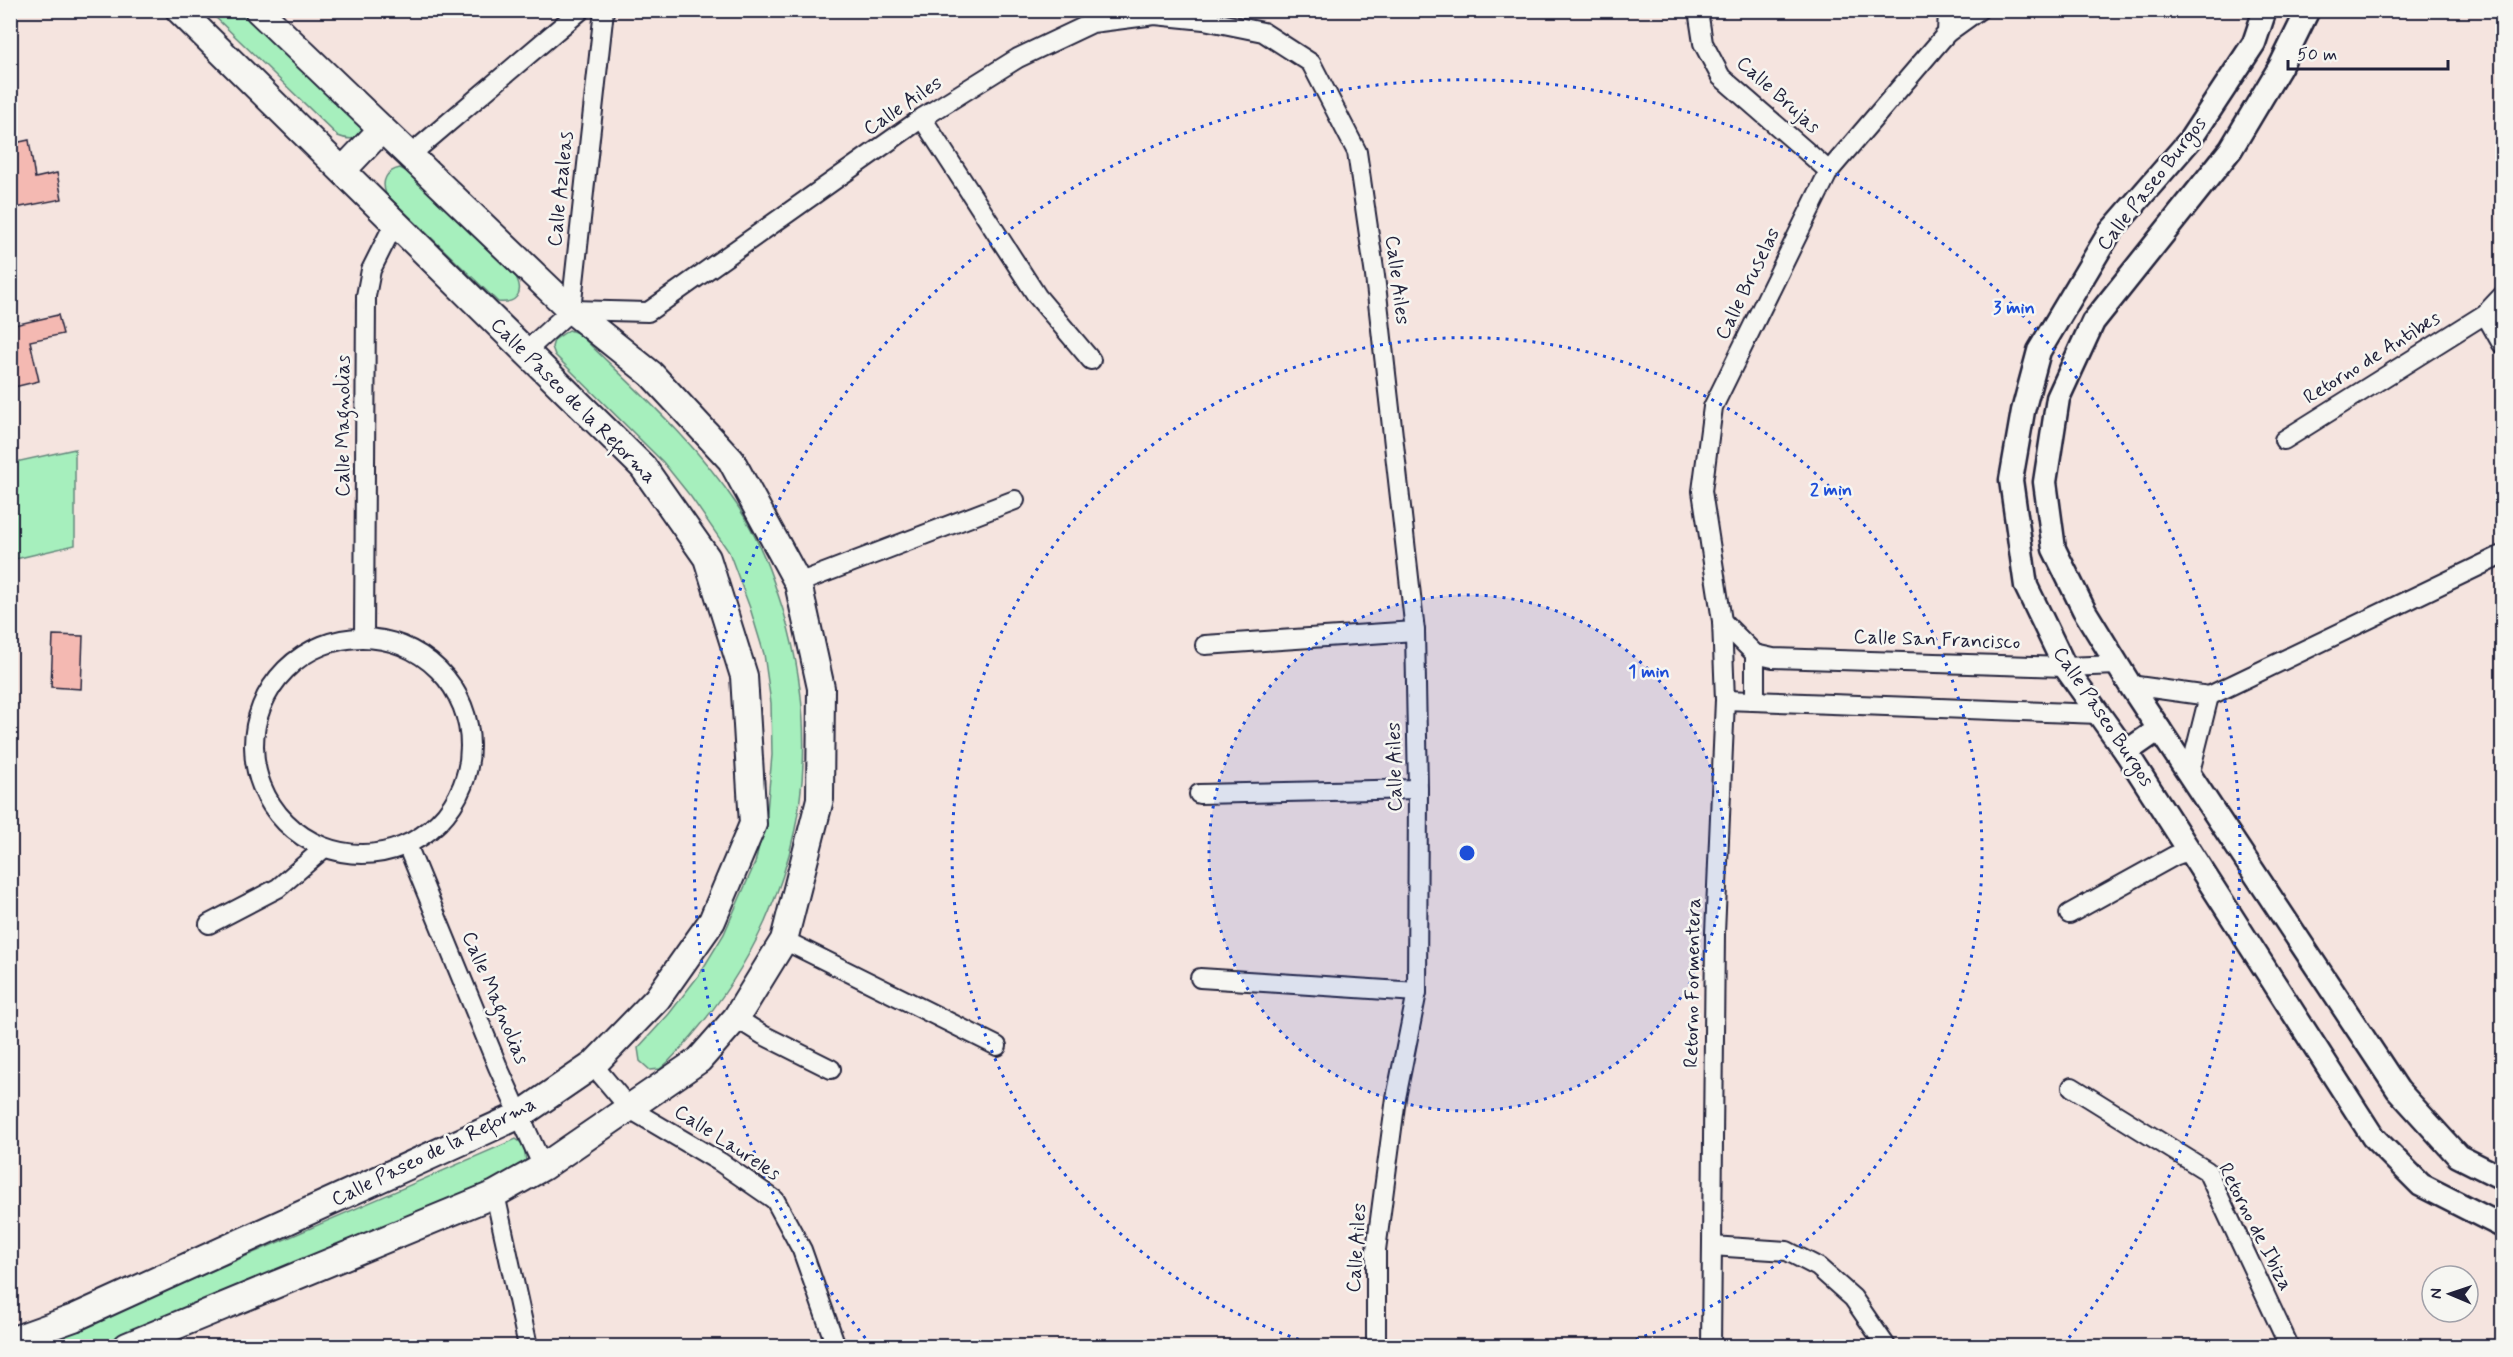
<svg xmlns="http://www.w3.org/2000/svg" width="2513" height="1357" viewBox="0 0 2513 1357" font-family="Mynerve,sans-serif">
<rect width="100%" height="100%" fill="#f5e4df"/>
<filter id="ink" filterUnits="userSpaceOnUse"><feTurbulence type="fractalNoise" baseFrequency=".0167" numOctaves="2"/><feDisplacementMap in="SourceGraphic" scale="12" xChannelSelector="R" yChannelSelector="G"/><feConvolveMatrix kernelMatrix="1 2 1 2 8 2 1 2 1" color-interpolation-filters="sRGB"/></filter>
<g filter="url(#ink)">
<!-- green -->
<g fill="#a6efbd" stroke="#64887c" stroke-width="1.5">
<path d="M209,11H257L366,122C363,139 353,142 338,136Z"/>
<path d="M400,168L408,172L516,277C525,294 515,304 498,302L386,194C381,181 386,171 400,168Z"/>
<path d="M569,330L578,333C633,387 694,440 737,505C759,538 772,575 784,613C833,779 788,938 668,1062L660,1069L650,1070L640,1061L638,1048L669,1014L699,975L724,934L755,863L767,812L772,755L771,703L764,654L750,608L729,552L691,497L663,462L555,355L552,347L554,340Z"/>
<polygon points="75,449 75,545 11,560 11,463"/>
<polygon points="516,1139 524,1145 527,1170 521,1174 114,1346 39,1346"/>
</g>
<!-- building -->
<g fill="#f4b9b2" stroke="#22223b" stroke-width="1.5">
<polygon points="29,140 35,178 57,173 62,199 10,209 10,144"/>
<polygon points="58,315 63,334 30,341 39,381 10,388 10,326"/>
<polygon points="53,635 83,636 81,689 51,687"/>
</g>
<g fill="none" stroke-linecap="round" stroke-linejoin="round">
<!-- minor casing -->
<g stroke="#22223b" stroke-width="22">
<g id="minor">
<polyline points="1698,10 1703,43 1721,77 1829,171"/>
<polyline points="1947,33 1979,10"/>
<polyline points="922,118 1037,296 1091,360"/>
<polyline points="409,156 581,10"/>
<polyline points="571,310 648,312 922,118 1018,58 1092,23 1155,15 1204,20 1263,32 1311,63 1357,152 1375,276 1415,631 1418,789 1417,992 1396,1098 1376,1250 1376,1346"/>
<polyline points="2485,314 2502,344"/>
<polyline points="525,352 571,310 604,10"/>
<polyline points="2284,440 2485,314 2502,296"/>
<polyline points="798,583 1015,500"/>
<polyline points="1722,621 1755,654 1773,658 2065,667 2118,665"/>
<polyline points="364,637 366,296 371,270 395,222"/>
<circle cx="362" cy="746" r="108"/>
<polyline points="1205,645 1415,631"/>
<polyline points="2130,685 2209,696 2502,555"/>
<polyline points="1725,700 2099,714"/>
<polyline points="1755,701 1755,654"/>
<polyline points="2189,776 2209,696"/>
<polyline points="1199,794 1418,789"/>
<polyline points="407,845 498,1067 543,1167"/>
<polyline points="2069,914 2174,856 2190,850"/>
<polyline points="209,924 278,888 323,849"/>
<polyline points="784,940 997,1046"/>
<polyline points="1200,978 1417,992"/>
<polyline points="736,1018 763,1035 831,1069"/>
<polyline points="593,1065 630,1109 720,1162 775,1200 802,1250 836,1346"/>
<polyline points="2072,1087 2207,1171 2289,1346"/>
<polyline points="495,1194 528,1346"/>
<polyline points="1712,1246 1787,1251 1818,1267 1853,1298 1886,1346"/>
<polyline points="1711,1346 1715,933 1725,700 1722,621 1702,491 1713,407 1829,171 1947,33 1948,10"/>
</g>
</g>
<!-- tertiary casing -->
<g stroke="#22223b" stroke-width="27">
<g id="tertiary">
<polyline points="2265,10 2254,43 2190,140 2110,232 2039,351 2023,411 2011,480 2026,586 2065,667 2126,752 2373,1137 2421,1185 2502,1226"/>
<polyline points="2308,10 2280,67 2231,149 2093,322 2058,398 2045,482 2054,549 2084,610 2130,685 2398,1090 2458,1156 2502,1178"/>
<polyline points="2126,752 2159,729"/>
</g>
</g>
<!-- secondary casing -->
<g stroke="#22223b" stroke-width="30">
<g id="secondary">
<polyline points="343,170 381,130"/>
<polyline points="10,1341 74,1318 520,1115 593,1065 657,999 712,921 753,824 744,676 707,558 643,467 179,10"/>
<polyline points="127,1346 495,1194 543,1167 699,1060 736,1018 784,940 820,799 821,688 798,583 731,460 651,374 571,310 258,10"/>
</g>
</g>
<!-- minor -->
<use href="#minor" stroke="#f6f6f2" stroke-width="18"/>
<!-- tertiary -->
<use href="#tertiary" stroke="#f6f6f2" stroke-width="22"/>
<!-- secondary -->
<use href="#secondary" stroke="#f6f6f2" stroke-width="26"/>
</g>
</g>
<!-- distance rings -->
<circle cx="1467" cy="853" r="258" fill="#1d4ed8" fill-opacity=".12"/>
<g fill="none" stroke="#1d4ed8" stroke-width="3" stroke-dasharray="3 6">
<circle cx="1467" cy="853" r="258"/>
<path d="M1316 1345A515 515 0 1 1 1618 1345"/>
<path d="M871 1345A773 773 0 1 1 2063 1345"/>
</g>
<g text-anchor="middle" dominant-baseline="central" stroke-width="5" stroke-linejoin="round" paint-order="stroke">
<!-- street labels -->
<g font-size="20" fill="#22223b" stroke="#f6f6f2">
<text transform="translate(1778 95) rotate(42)">Calle Brujas</text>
<text transform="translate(903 106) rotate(-34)">Calle Ailes</text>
<text transform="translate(2152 184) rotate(-52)">Calle Paseo Burgos</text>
<text transform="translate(561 189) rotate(-84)">Calle Azaleas</text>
<text transform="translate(1397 280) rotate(83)">Calle Ailes</text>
<text transform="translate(1748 284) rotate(-64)">Calle Bruselas</text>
<text transform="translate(2372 358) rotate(-32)">Retorno de Antibes</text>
<text transform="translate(573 401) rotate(45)">Calle Paseo de la Reforma</text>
<text transform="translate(343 426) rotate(-90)">Calle Magnolias</text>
<text transform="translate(1937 640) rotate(2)">Calle San Francisco</text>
<text transform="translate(2103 717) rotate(56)">Calle Paseo Burgos</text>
<text transform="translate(1395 767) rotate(-91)">Calle Ailes</text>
<text transform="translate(1693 983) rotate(-89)">Retorno Formentera</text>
<text transform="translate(495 998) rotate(67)">Calle Magnolias</text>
<text transform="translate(727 1143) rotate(33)">Calle Laureles</text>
<text transform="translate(434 1152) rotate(-26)">Calle Paseo de la Reforma</text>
<text transform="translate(2255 1227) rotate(63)">Retorno de Ibiza</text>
<text transform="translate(1357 1248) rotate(-86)">Calle Ailes</text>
</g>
</g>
<circle cx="1467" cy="853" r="9" fill="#1d4ed8" stroke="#f6f6f2" stroke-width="3"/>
<g font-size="18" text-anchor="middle" font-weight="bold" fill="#1d4ed8" stroke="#f6f6f2" stroke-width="5" stroke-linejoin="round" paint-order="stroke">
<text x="2014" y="313">3 min</text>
<text x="1831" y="495">2 min</text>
<text x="1649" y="677">1 min</text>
</g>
<!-- margin -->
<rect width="2513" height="1357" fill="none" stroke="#f6f6f2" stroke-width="36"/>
<rect x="18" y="18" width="2477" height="1321" fill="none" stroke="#22223b" stroke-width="2" filter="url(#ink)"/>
<!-- north arrow -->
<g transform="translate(2450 1294) rotate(272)"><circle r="28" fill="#f6f6f2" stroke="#a1a1a9" stroke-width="1.5"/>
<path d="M0-4.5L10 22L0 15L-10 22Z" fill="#22223b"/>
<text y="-9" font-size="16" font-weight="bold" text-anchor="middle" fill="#22223b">N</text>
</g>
<!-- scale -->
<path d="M2288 60v9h160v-9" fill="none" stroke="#22223b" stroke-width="3"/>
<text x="2297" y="60" font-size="18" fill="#22223b" stroke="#f6f6f2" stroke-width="4.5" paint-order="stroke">50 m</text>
</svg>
